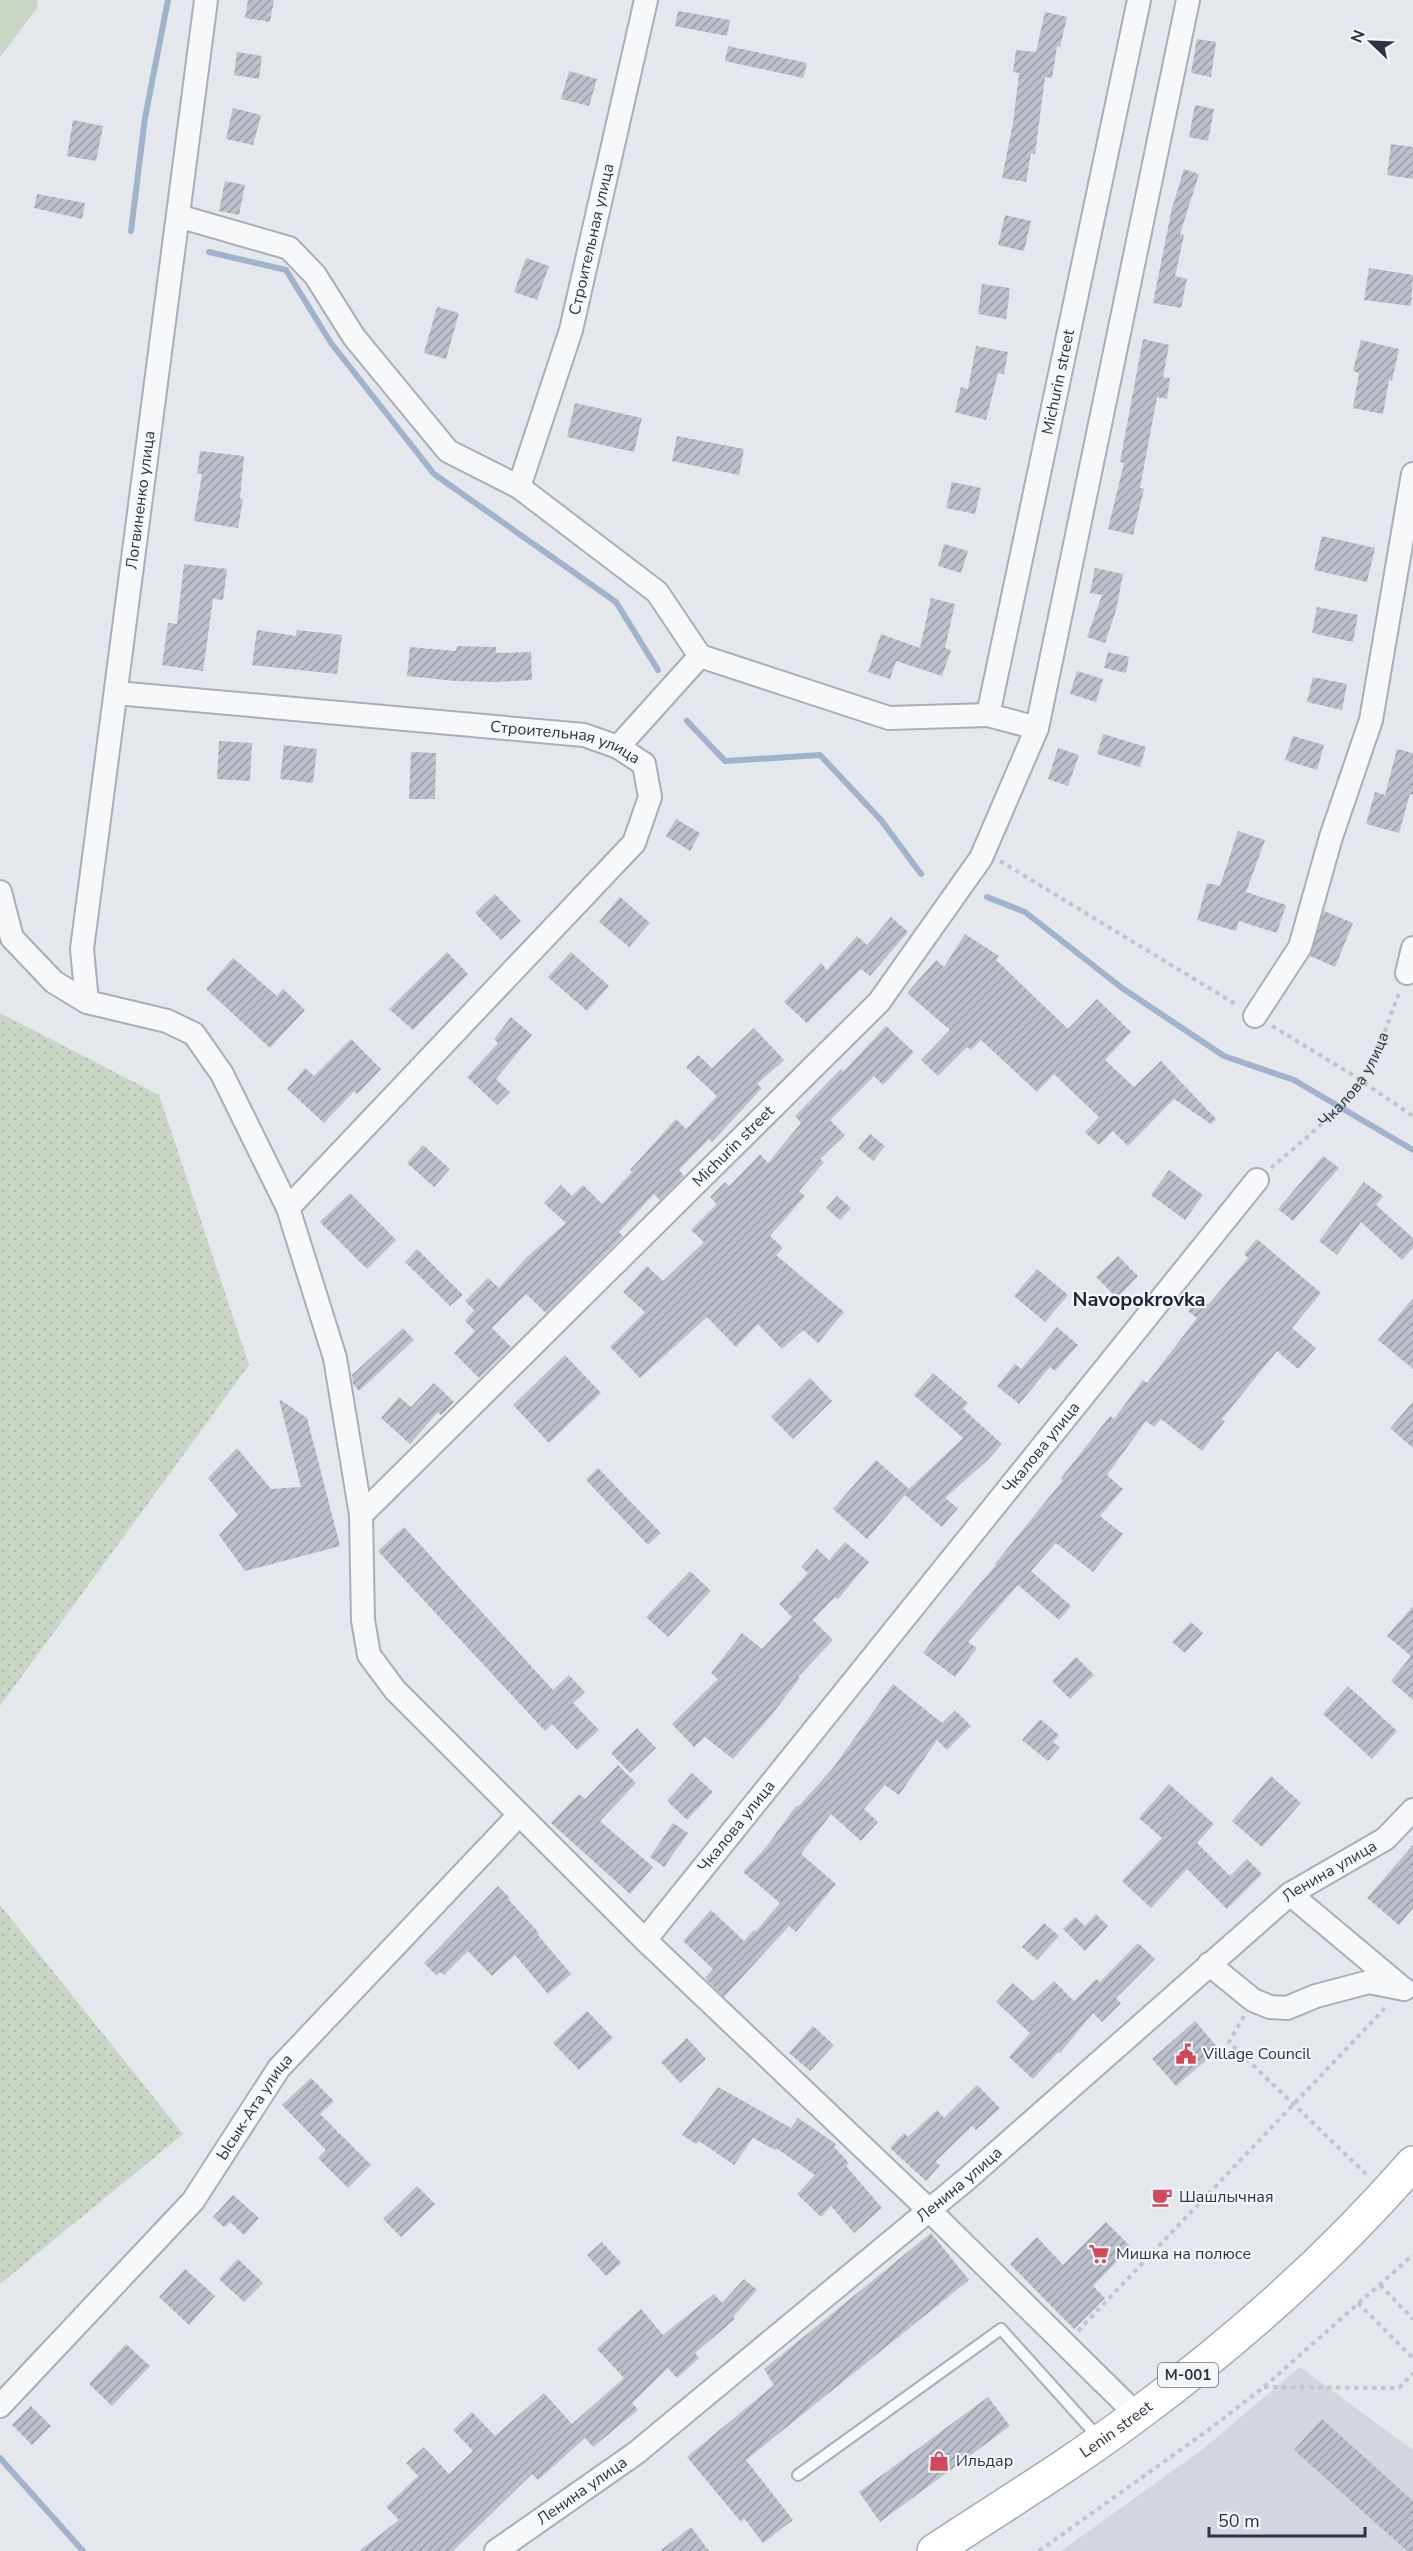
<svg xmlns="http://www.w3.org/2000/svg" width="1413" height="2551" viewBox="0 0 1413 2551" font-family="'Nunito Sans',sans-serif">
<defs>
<pattern id="park-dots" width="8" height="8" patternUnits="userSpaceOnUse" patternTransform="scale(1.5)"><rect width="8" height="8" fill="#c9d6c5"/><path d="M2 2h.1M6 6h.1" fill="none" stroke="#adb8ab" stroke-width="1.8" stroke-linecap="round"/></pattern>
<pattern id="building-hatch" width="6" height="6" patternUnits="userSpaceOnUse" patternTransform="scale(1.5)"><rect width="6" height="6" fill="#bbc0ca"/><path d="M-1 1l2-2M0 6l6-6M5 7l2-2" fill="none" stroke="#989da6"/></pattern>
</defs>
<rect width="100%" height="100%" fill="#e4e7ec"/>
<!-- built -->
<polygon fill="#d2d6de" points="1300,2367 1413,2450 1413,2551 1061,2551 1203,2449"/>
<!-- grass -->
<polygon fill="#c9d6c5" points="0,0 38,0 37,8 0,57"/>
<!-- park -->
<g fill="url(#park-dots)">
<polygon points="0,1013 159,1095 249,1365 0,1706"/>
<polygon points="0,1905 183,2134 0,2284"/>
</g>
<g fill="none" stroke-linecap="round" stroke-linejoin="round">
<!-- stream -->
<g stroke="#9fb4cc" stroke-width="6">
<polyline points="131,231 145,118 168,0"/>
<polyline points="209,252 286,270 331,343 434,474 616,602 658,670"/>
<polyline points="687,721 725,761 820,755 881,820 921,874"/>
<polyline points="987,897 1025,912 1122,988 1224,1056 1294,1080 1413,1150"/>
<polyline points="0,2458 83,2551"/>
</g>
</g>
<!-- building -->
<g fill="url(#building-hatch)">
<polygon points="248,0 274,0 270,22 245,18"/>
<polygon points="678,11 730,20 727,36 675,26"/>
<polygon points="1045,12 1067,17 1060,47 1057,46 1052,78 1045,77 1035,154 1031,153 1026,182 1002,178 1013,123 1019,73 1013,72 1016,50 1036,52"/>
<polygon points="1197,39 1216,42 1211,77 1191,73"/>
<polygon points="728,46 807,63 803,78 725,61"/>
<polygon points="237,52 262,56 259,79 234,75"/>
<polygon points="569,71 597,79 589,106 561,99"/>
<polygon points="1195,105 1214,109 1208,141 1189,137"/>
<polygon points="233,108 261,115 253,145 226,139"/>
<polygon points="73,120 103,126 96,161 67,156"/>
<polygon points="1391,144 1413,147 1413,179 1387,175"/>
<polygon points="1184,169 1199,174 1180,234 1184,235 1175,276 1187,279 1181,308 1153,303 1172,208"/>
<polygon points="225,181 245,185 239,215 219,211"/>
<polygon points="37,194 85,203 82,219 34,208"/>
<polygon points="1005,215 1031,221 1024,251 998,245"/>
<polygon points="526,258 549,266 537,300 514,292"/>
<polygon points="1369,268 1413,275 1411,306 1364,300"/>
<polygon points="982,284 1010,288 1006,319 978,314"/>
<polygon points="437,307 459,313 446,359 424,353"/>
<polygon points="1143,339 1169,345 1163,377 1170,378 1167,399 1157,397 1140,488 1144,489 1133,535 1108,529 1124,463 1120,462"/>
<polygon points="1361,340 1399,349 1392,381 1389,380 1383,414 1353,408 1359,373 1353,371"/>
<polygon points="976,346 1008,352 1004,374 998,373 986,420 955,412 961,387 968,389"/>
<polygon points="575,403 642,418 634,452 567,437"/>
<polygon points="677,436 744,449 739,475 672,461"/>
<polygon points="200,451 244,456 240,498 243,499 238,528 194,521 202,474 197,474"/>
<polygon points="952,482 981,488 975,514 946,508"/>
<polygon points="1322,536 1375,548 1367,582 1314,570"/>
<polygon points="944,544 968,551 961,573 938,566"/>
<polygon points="184,564 227,569 223,600 213,599 203,671 162,665 168,623 177,624"/>
<polygon points="1095,568 1123,574 1116,610 1105,643 1087,637 1102,595 1090,593"/>
<polygon points="931,598 955,604 945,648 951,650 942,676 896,661 890,679 868,672 881,634 920,648"/>
<polygon points="1317,607 1358,615 1353,642 1312,633"/>
<polygon points="257,630 296,636 297,630 342,635 337,674 252,665"/>
<polygon points="457,646 496,647 496,653 531,652 532,680 495,682 456,681 407,676 410,647 456,651"/>
<polygon points="1108,652 1129,657 1126,673 1104,668"/>
<polygon points="1077,671 1103,679 1096,702 1070,694"/>
<polygon points="1313,677 1347,684 1342,710 1307,702"/>
<polygon points="1103,734 1146,747 1140,767 1097,754"/>
<polygon points="1293,736 1324,745 1317,770 1285,760"/>
<polygon points="219,741 252,743 250,781 217,779"/>
<polygon points="284,745 317,749 313,783 280,779"/>
<polygon points="1058,748 1079,755 1068,786 1048,779"/>
<polygon points="1397,749 1413,753 1413,795 1410,794 1399,833 1366,824 1375,792 1385,795"/>
<polygon points="411,752 436,753 435,799 409,799"/>
<polygon points="676,819 700,833 690,851 666,836"/>
<polygon points="1238,831 1265,840 1246,892 1286,905 1277,933 1239,921 1236,931 1197,920 1207,883 1220,886"/>
<polygon points="495,894 521,921 501,940 475,913"/>
<polygon points="620,897 650,923 629,947 599,922"/>
<polygon points="1324,911 1353,923 1335,967 1310,956"/>
<polygon points="891,917 908,932 870,976 861,969 807,1023 784,1002 821,963 827,970 857,936 867,945"/>
<polygon points="965,934 999,956 996,960 1068,1029 1097,999 1131,1032 1105,1060 1134,1087 1161,1061 1216,1119 1211,1124 1174,1099 1128,1146 1113,1131 1099,1145 1085,1132 1099,1117 1054,1074 1037,1092 981,1040 971,1050 967,1047 938,1076 921,1060 950,1030 907,993 936,960 944,967"/>
<polygon points="447,952 468,974 413,1030 389,1009"/>
<polygon points="571,952 609,986 587,1011 548,977"/>
<polygon points="233,958 277,996 283,989 305,1010 270,1048 206,989"/>
<polygon points="511,1017 532,1035 496,1079 510,1092 497,1105 467,1077 498,1043 494,1039"/>
<polygon points="886,1026 914,1052 883,1085 874,1076 830,1120 845,1135 820,1159 824,1162 799,1191 805,1196 770,1236 783,1248 776,1255 844,1312 818,1343 803,1330 782,1349 758,1324 736,1347 707,1317 640,1378 610,1347 645,1312 623,1292 647,1266 663,1281 704,1242 691,1230 717,1204 710,1197 725,1182 729,1186 760,1154 768,1163 801,1123 795,1116 841,1069 843,1072"/>
<polygon points="754,1028 784,1060 757,1084 762,1088 712,1142 709,1139 679,1170 684,1176 660,1200 654,1194 619,1232 623,1236 546,1313 526,1294 492,1328 511,1347 479,1378 454,1353 475,1331 465,1321 474,1310 465,1301 488,1278 499,1288 527,1257 566,1223 544,1203 561,1185 572,1196 583,1185 602,1204 632,1172 630,1170 676,1119 686,1129 717,1096 686,1067 698,1055 712,1068"/>
<polygon points="351,1039 381,1069 357,1094 354,1091 324,1123 287,1089 305,1068 314,1076"/>
<polygon points="870,1134 885,1146 873,1161 858,1148"/>
<polygon points="423,1145 450,1169 434,1187 407,1163"/>
<polygon points="1323,1156 1339,1168 1293,1221 1278,1209"/>
<polygon points="1169,1170 1203,1195 1185,1220 1151,1195"/>
<polygon points="1364,1182 1383,1196 1376,1205 1413,1238 1413,1248 1402,1260 1361,1222 1337,1255 1319,1241"/>
<polygon points="350,1193 396,1240 367,1269 320,1222"/>
<polygon points="837,1196 851,1208 840,1220 826,1208"/>
<polygon points="1257,1239 1321,1293 1292,1328 1316,1348 1298,1369 1277,1351 1222,1419 1225,1421 1202,1451 1161,1419 1154,1427 1146,1421 1107,1475 1123,1489 1100,1516 1123,1534 1093,1572 1056,1543 1031,1571 1071,1606 1059,1620 1018,1585 968,1642 977,1648 955,1677 923,1653 940,1630 996,1565 995,1564 1063,1480 1061,1478 1110,1416 1114,1419 1143,1380 1147,1383 1197,1318 1188,1311 1198,1297 1208,1305 1248,1258 1244,1254"/>
<polygon points="417,1249 463,1295 450,1306 405,1262"/>
<polygon points="1118,1256 1138,1276 1117,1298 1096,1277"/>
<polygon points="1037,1269 1068,1295 1045,1322 1014,1296"/>
<polygon points="1413,1298 1413,1369 1378,1340"/>
<polygon points="1057,1327 1078,1345 1055,1371 1050,1367 1019,1404 997,1386 1015,1364 1021,1369"/>
<polygon points="403,1328 414,1340 359,1391 353,1384 352,1375"/>
<polygon points="565,1355 601,1393 549,1443 513,1405"/>
<polygon points="933,1373 968,1403 963,1409 1002,1444 988,1460 945,1498 958,1508 942,1527 905,1495 867,1539 833,1509 876,1460 909,1489 963,1438 914,1395"/>
<polygon points="810,1378 832,1401 793,1439 771,1417"/>
<polygon points="434,1383 454,1402 441,1415 438,1412 410,1444 381,1418 399,1397 411,1407"/>
<polygon points="279,1399 307,1418 340,1546 245,1571 219,1535 238,1515 208,1478 237,1448 271,1489 301,1487"/>
<polygon points="1413,1402 1413,1448 1390,1428"/>
<polygon points="598,1468 661,1533 648,1545 586,1480"/>
<polygon points="404,1527 553,1690 569,1675 585,1692 573,1703 599,1730 577,1750 552,1724 545,1731 378,1551"/>
<polygon points="845,1542 869,1562 838,1599 835,1597 813,1620 833,1640 798,1677 800,1678 769,1718 733,1759 705,1737 694,1747 672,1724 718,1679 711,1673 742,1633 762,1649 792,1617 779,1604 808,1573 801,1567 817,1549 829,1560"/>
<polygon points="690,1571 711,1591 668,1637 646,1617"/>
<polygon points="1413,1606 1413,1700 1391,1681 1411,1656 1387,1636"/>
<polygon points="1191,1622 1203,1633 1185,1653 1172,1642"/>
<polygon points="1076,1657 1094,1675 1070,1699 1052,1681"/>
<polygon points="893,1684 942,1723 955,1710 971,1726 947,1750 937,1740 899,1795 885,1785 864,1809 878,1822 861,1841 831,1814 801,1854 836,1884 796,1932 789,1926 724,1997 705,1978 713,1969 683,1941 711,1910 744,1941 754,1930 756,1931 780,1903 743,1872 766,1847 796,1806 798,1807 833,1768"/>
<polygon points="1348,1686 1397,1731 1372,1759 1323,1714"/>
<polygon points="1040,1719 1059,1735 1053,1742 1060,1747 1048,1761 1022,1740"/>
<polygon points="637,1728 656,1748 630,1773 611,1753"/>
<polygon points="618,1765 636,1783 600,1821 653,1867 630,1894 551,1823 579,1794 585,1799"/>
<polygon points="692,1773 713,1792 687,1820 667,1801"/>
<polygon points="1271,1776 1301,1803 1262,1847 1232,1821"/>
<polygon points="1169,1784 1214,1824 1197,1843 1230,1876 1247,1859 1262,1874 1227,1909 1187,1869 1151,1908 1122,1881 1162,1838 1139,1818"/>
<polygon points="673,1823 688,1833 664,1867 650,1857"/>
<polygon points="1413,1845 1413,1908 1399,1925 1367,1898"/>
<polygon points="498,1886 510,1898 508,1899 539,1933 537,1934 571,1974 548,1994 515,1955 492,1976 468,1951 444,1975 440,1972 436,1975 424,1963"/>
<polygon points="1096,1914 1108,1926 1085,1951 1063,1929 1075,1917 1085,1926"/>
<polygon points="1044,1923 1059,1936 1037,1960 1022,1947"/>
<polygon points="1138,1943 1155,1959 1116,1998 1121,2003 1102,2022 1093,2013 1060,2053 1058,2052 1033,2079 1009,2057 1030,2033 996,2002 1013,1983 1033,2001 1054,1981 1074,2001 1096,1979 1100,1982"/>
<polygon points="587,2011 613,2038 579,2070 553,2043"/>
<polygon points="1195,2021 1219,2049 1176,2086 1152,2059"/>
<polygon points="813,2026 834,2045 810,2071 789,2053"/>
<polygon points="687,2038 706,2059 680,2083 661,2062"/>
<polygon points="311,2078 334,2101 320,2114 371,2165 348,2188 318,2158 326,2150 282,2105"/>
<polygon points="977,2085 1000,2108 976,2130 972,2126 935,2162 940,2165 926,2181 890,2148 904,2133 908,2137 937,2110 944,2118"/>
<polygon points="718,2087 791,2128 798,2118 836,2144 834,2147 849,2163 846,2166 882,2208 854,2233 831,2206 821,2217 797,2194 815,2175 776,2148 775,2150 753,2138 734,2165 699,2141 696,2144 682,2135"/>
<polygon points="417,2186 435,2204 401,2237 383,2219"/>
<polygon points="233,2195 259,2218 244,2235 230,2222 224,2227 213,2217"/>
<polygon points="1106,2222 1131,2247 1093,2286 1105,2298 1074,2329 1010,2264 1037,2237 1063,2265"/>
<polygon points="931,2233 969,2280 746,2460 793,2520 763,2543 744,2518 741,2522 687,2457 774,2385 764,2369"/>
<polygon points="602,2242 621,2263 606,2276 587,2255"/>
<polygon points="238,2259 263,2283 244,2302 219,2279"/>
<polygon points="185,2269 215,2296 189,2325 159,2297"/>
<polygon points="744,2279 757,2290 733,2317 735,2319 695,2353 699,2358 677,2378 668,2368 632,2403 638,2410 593,2447 585,2438 538,2480 532,2474 453,2551 359,2551 399,2520 386,2507 418,2476 406,2463 424,2447 449,2474 473,2451 453,2430 472,2412 495,2436 544,2393 572,2424 624,2378 597,2349 641,2309 663,2335 714,2294 722,2303"/>
<polygon points="126,2344 150,2366 112,2406 89,2384"/>
<polygon points="988,2397 1010,2426 880,2522 859,2492"/>
<polygon points="31,2406 51,2426 32,2445 12,2425"/>
<polygon points="1322,2419 1413,2501 1413,2551 1407,2551 1294,2450"/>
<polygon points="691,2527 709,2551 660,2551"/>
</g>
<g fill="none" stroke-linecap="round" stroke-linejoin="round">
<!-- service casing -->
<g stroke="#a9aeb7" stroke-width="14">
<polyline id="service" points="798,2475 1001,2329 1098,2437"/>
</g>
<!-- minor casing -->
<g stroke="#a9aeb7" stroke-width="26">
<g id="minor">
<path id="s2" d="M178,216L289,248L315,275L354,337L448,451L519,487L571,330L646,0"/>
<polyline points="519,487 657,592 700,656 889,718 988,715"/>
<path id="s3" d="M116,693L584,735L618,747L644,764L650,797L634,843L288,1208"/>
<polyline points="1037,728 1188,0"/>
<polyline points="618,747 700,656"/>
<polyline points="0,892 12,938 54,982 87,1002 167,1021 194,1034 222,1074 288,1208 335,1358 361,1515 363,1620 369,1655 395,1690 645,1940 929,2210 1137,2415"/>
<polyline points="1407,973 1413,948"/>
<path id="s4" d="M87,1002L82,949L206,0"/>
<polyline points="1255,1016 1300,947 1331,837 1371,720 1413,474"/>
<path id="s5" d="M361,1515L879,1002L981,858L1037,728L988,715L1139,0"/>
<polyline points="1290,1894 1401,1987"/>
<path id="s6" d="M645,1940L1257,1180"/>
<polyline points="1209,1964 1253,2000 1270,2007 1287,2008 1316,1996 1369,1982 1404,1989"/>
<path id="s7" d="M0,2406L193,2201L279,2068L519,1815"/>
<path id="s8" d="M496,2551L636,2453L968,2178L1290,1894L1385,1839L1413,1810"/>
</g>
</g>
<!-- primary casing -->
<g stroke="#a3abb8" stroke-width="36">
<g id="primary">
<path id="s9" d="M934,2551C1002,2506 1073,2463 1138,2414C1238,2340 1331,2257 1413,2163"/>
</g>
</g>
<!-- path -->
<g stroke="#c2c5cb" stroke-width="4" stroke-dasharray="4.5 4.5" stroke-linecap="butt">
<polyline points="1000,861 1237,1005"/>
<polyline points="1272,1026 1348,1072 1413,1116"/>
<path id="s1" d="M1271,1168C1302,1141 1337,1114 1361,1080C1379,1054 1388,1020 1400,991"/>
<polyline points="1244,2016 1229,2042 1369,2177"/>
<polyline points="1380,2285 1413,2319"/>
<polyline points="1358,2303 1413,2358"/>
<polyline points="1078,2331 1387,2006"/>
<polyline points="1264,2387 1399,2388 1413,2373"/>
<polyline points="1039,2551 1207,2431 1264,2387 1413,2255"/>
</g>
<!-- service -->
<use href="#service" stroke="#f7f8fa" stroke-width="10"/>
<!-- minor -->
<use href="#minor" stroke="#f7f8fa" stroke-width="22"/>
<!-- primary -->
<use href="#primary" stroke="#fff" stroke-width="33"/>
</g>
<!-- icons -->
<defs>
<g id="civic-bare" transform="scale(1.62)"><path d="M-.6-6.5H3V-4.5H.6V-3L4-1V1h2V6H-6V1h2V-1L-.6-3ZM-1.2 2.5V6h2.4V2.5Z" fill="#d1495b" stroke="#f4f6f9" stroke-width="2.5" paint-order="stroke"/></g>
<g id="cafe-bare" transform="scale(1.62)"><path d="M-5.5-4.5H6V0H3Q3 3.5 0 3.5H-2.5Q-5.5 3.5-5.5 0ZM3-3.2v2h1.7v-2ZM-6 4.5H4V6H-6Z" fill="#d1495b" stroke="#f4f6f9" stroke-width="2.5" paint-order="stroke"/></g>
<g id="supermarket-bare" transform="scale(1.62)"><path d="M-6-5.5h2.5l.6 2H6L4.5 2H-2.5L-4.4-4H-6ZM-1.5 3.2a1.3 1.3 0 1 0 .1 0ZM3 3.2a1.3 1.3 0 1 0 .1 0Z" fill="#d1495b" stroke="#f4f6f9" stroke-width="2.5" paint-order="stroke"/></g>
<g id="shop-bare" transform="scale(1.62)"><path d="M-5-2.5h2.3a2.7 3.5 0 0 1 5.4 0H5L5.5 6h-11ZM-1.5-2.5h3a1.5 2.3 0 0 0-3 0Z" fill="#d1495b" stroke="#f4f6f9" stroke-width="2.5" paint-order="stroke"/></g>
</defs>
<g fill-rule="evenodd">
<use href="#civic-bare" x="1186" y="2054"/>
<use href="#cafe-bare" x="1162" y="2197"/>
<use href="#supermarket-bare" x="1099" y="2254"/>
<use href="#shop-bare" x="939" y="2461"/>
</g>
<g text-anchor="middle" dominant-baseline="central" stroke-width="4.5" stroke-linejoin="round" paint-order="stroke">
<!-- shield labels -->
<rect fill="#f4f6f9" stroke="#676e7b" stroke-width="1.5" x="1158" y="2363" width="60" height="24" rx="4.5"/>
<g font-size="15" font-weight="bold" fill="#2b3445">
<text x="1188" y="2375">М-001</text>
</g>
<!-- street labels -->
<g font-size="16" fill="#2b3445" stroke="#f4f6f9">
<text stroke="none"><textPath href="#s2" startOffset="712">Строительная улица</textPath></text>
<text stroke="none"><textPath href="#s5" startOffset="1438">Michurin street</textPath></text>
<text stroke="none"><textPath href="#s4" startOffset="506">Логвиненко улица</textPath></text>
<text stroke="none"><textPath href="#s3" startOffset="453">Строительная улица</textPath></text>
<text stroke="none"><textPath href="#s1" startOffset="123">Чкалова улица</textPath></text>
<text stroke="none"><textPath href="#s5" startOffset="524">Michurin street</textPath></text>
<text stroke="none"><textPath href="#s6" startOffset="632">Чкалова улица</textPath></text>
<text stroke="none"><textPath href="#s6" startOffset="146">Чкалова улица</textPath></text>
<text stroke="none"><textPath href="#s8" startOffset="1077">Ленина улица</textPath></text>
<text stroke="none"><textPath href="#s7" startOffset="394">Ысык-Ата улица</textPath></text>
<text stroke="none"><textPath href="#s8" startOffset="591">Ленина улица</textPath></text>
<text stroke="none"><textPath href="#s9" startOffset="219">Lenin street</textPath></text>
<text stroke="none"><textPath href="#s8" startOffset="105">Ленина улица</textPath></text>
</g>
<!-- poi labels -->
<g font-size="16" fill="#2b3445" stroke="#f4f6f9" text-anchor="start">
<text x="1203" y="2054">Village Council</text>
<text x="1179" y="2197">Шашлычная</text>
<text x="1116" y="2254">Мишка на полюсе</text>
<text x="956" y="2461">Ильдар</text>
</g>
<!-- quarter labels -->
<g font-size="20" font-weight="bold" fill="#1d2536" stroke="#f4f6f9">
<text x="1139" y="1299">Navopokrovka</text>
</g>
</g>
<!-- north arrow -->
<g transform="translate(1371 42) rotate(293)" stroke="#f4f6f9" stroke-width="4.5" paint-order="stroke">
<path d="M0-4.5L10 22L0 15L-10 22Z" fill="#2b3445"/>
<text y="-9" font-size="16" font-weight="bold" text-anchor="middle" fill="#2b3445">N</text>
</g>
<!-- scale -->
<path d="M1209 2527v9h156v-9" fill="none" stroke="#2b3445" stroke-width="3"/>
<text x="1218" y="2527" font-size="18" fill="#2b3445" stroke="#f4f6f9" stroke-width="4.5" paint-order="stroke">50 m</text>
</svg>
